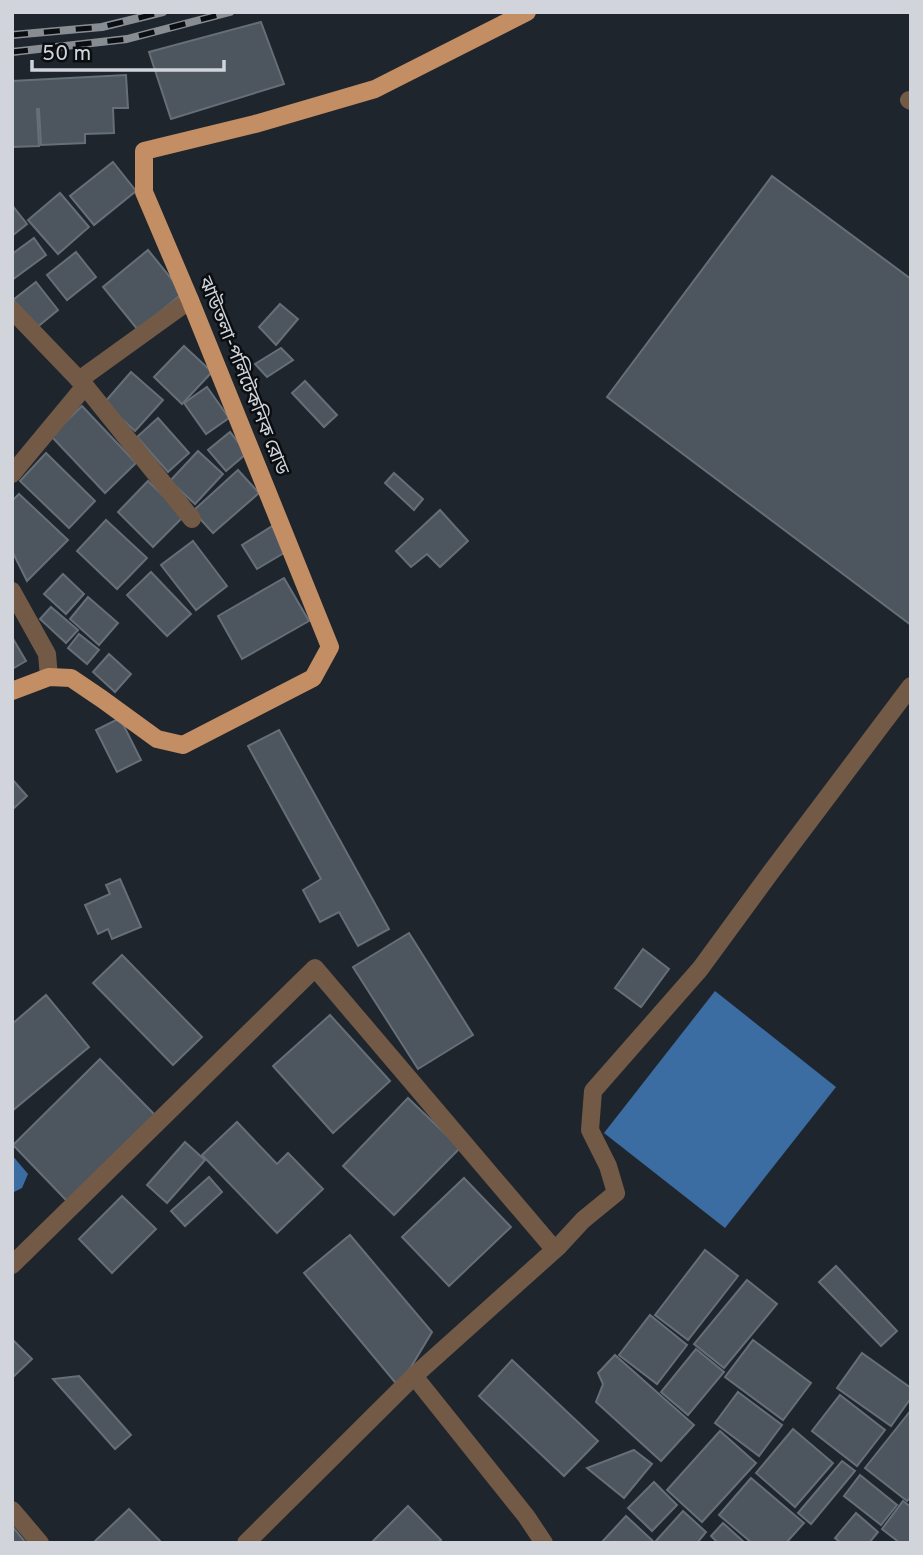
<svg xmlns="http://www.w3.org/2000/svg" width="923" height="1555" viewBox="0 0 923 1555" font-family="Overpass,'Noto Sans Bengali',sans-serif">
<rect width="100%" height="100%" fill="#1e252d"/>
<!-- water -->
<g fill="#3b6da3">
<polygon points="715,991 836,1087 725,1228 604,1133"/>
<polygon points="12,1155 28,1174 22,1188 12,1193"/>
</g>
<!-- building -->
<g fill="#4d555e" stroke="#666e78" stroke-width="2">
<polygon points="261,22 284,84 171,119 149,52"/>
<polygon points="126,75 128,108 113,108 114,133 85,134 85,143 41,145 39,109 37,109 39,146 12,147 12,81"/>
<polygon points="113,162 136,191 94,225 70,196"/>
<polygon points="772,176 911,279 911,625 607,397"/>
<polygon points="60,193 89,227 58,254 28,220"/>
<polygon points="12,205 27,224 12,236"/>
<polygon points="34,238 46,255 12,280 12,254"/>
<polygon points="148,250 183,293 138,330 103,287"/>
<polygon points="76,252 96,277 67,300 47,275"/>
<polygon points="36,282 58,310 36,328 13,300"/>
<polygon points="280,304 298,319 276,345 259,327"/>
<polygon points="184,346 212,372 182,404 154,377"/>
<polygon points="281,348 293,360 267,377 255,364"/>
<polygon points="131,372 163,400 135,431 104,403"/>
<polygon points="305,381 337,415 324,427 292,393"/>
<polygon points="207,387 229,418 206,434 184,403"/>
<polygon points="82,406 136,463 105,493 51,436"/>
<polygon points="158,418 189,453 168,472 137,437"/>
<polygon points="230,432 247,453 226,471 208,450"/>
<polygon points="198,451 223,474 195,504 170,481"/>
<polygon points="46,453 95,501 69,528 20,481"/>
<polygon points="238,470 259,493 213,533 193,511"/>
<polygon points="394,473 423,499 414,510 385,483"/>
<polygon points="148,481 184,516 153,547 118,512"/>
<polygon points="19,494 68,540 27,581 12,551 12,501"/>
<polygon points="440,510 468,541 440,567 427,554 411,567 396,551"/>
<polygon points="106,520 147,558 117,589 77,551"/>
<polygon points="274,525 289,550 257,569 242,545"/>
<polygon points="193,541 227,586 196,610 161,565"/>
<polygon points="151,572 191,614 167,636 127,595"/>
<polygon points="63,574 84,594 66,614 44,594"/>
<polygon points="284,578 309,621 242,659 218,616"/>
<polygon points="88,597 118,623 99,645 70,619"/>
<polygon points="51,607 78,630 66,643 40,619"/>
<polygon points="79,634 99,650 87,664 68,648"/>
<polygon points="12,637 26,661 12,669"/>
<polygon points="109,654 131,674 115,692 93,672"/>
<polygon points="120,718 141,760 117,772 96,730"/>
<polygon points="279,730 389,929 358,946 339,912 320,922 303,890 321,879 248,746"/>
<polygon points="12,779 27,796 14,808 12,806"/>
<polygon points="120,879 141,927 112,939 108,929 98,934 85,905 110,894 106,885"/>
<polygon points="409,933 473,1035 418,1069 353,967"/>
<polygon points="643,949 669,969 641,1007 615,988"/>
<polygon points="122,955 202,1037 173,1065 93,983"/>
<polygon points="46,995 89,1047 12,1111 12,1024"/>
<polygon points="330,1015 390,1081 333,1133 273,1066"/>
<polygon points="100,1059 155,1115 67,1201 13,1145"/>
<polygon points="408,1098 460,1148 394,1215 343,1166"/>
<polygon points="237,1122 277,1164 288,1153 323,1189 277,1233 202,1155"/>
<polygon points="185,1142 205,1160 167,1203 147,1185"/>
<polygon points="209,1177 222,1192 185,1226 171,1211"/>
<polygon points="464,1178 511,1227 449,1286 402,1237"/>
<polygon points="122,1196 156,1229 112,1273 79,1239"/>
<polygon points="350,1235 432,1332 399,1387 304,1273"/>
<polygon points="705,1250 738,1276 688,1340 655,1315"/>
<polygon points="836,1266 897,1331 881,1346 819,1282"/>
<polygon points="747,1280 777,1304 724,1368 694,1344"/>
<polygon points="650,1315 687,1345 657,1384 619,1355"/>
<polygon points="12,1339 32,1359 13,1377 12,1376"/>
<polygon points="753,1340 811,1383 783,1420 725,1377"/>
<polygon points="696,1349 724,1372 688,1415 661,1392"/>
<polygon points="862,1353 911,1388 911,1398 891,1426 837,1388"/>
<polygon points="615,1355 694,1425 661,1461 596,1402 603,1384 598,1373"/>
<polygon points="512,1360 598,1441 564,1476 479,1396"/>
<polygon points="79,1376 131,1435 115,1449 53,1379"/>
<polygon points="738,1392 782,1425 759,1456 715,1423"/>
<polygon points="840,1395 885,1430 857,1466 812,1431"/>
<polygon points="911,1410 911,1497 907,1501 865,1468"/>
<polygon points="793,1429 833,1463 795,1507 756,1473"/>
<polygon points="720,1431 756,1463 702,1522 667,1490"/>
<polygon points="634,1450 652,1464 624,1498 587,1468"/>
<polygon points="842,1461 855,1471 811,1524 798,1513"/>
<polygon points="860,1475 897,1505 881,1525 844,1496"/>
<polygon points="751,1478 804,1523 786,1543 752,1543 719,1515"/>
<polygon points="654,1482 677,1505 652,1531 628,1508"/>
<polygon points="903,1501 911,1507 911,1543 900,1543 882,1529"/>
<polygon points="408,1506 441,1540 438,1543 371,1543"/>
<polygon points="129,1509 162,1543 93,1543"/>
<polygon points="683,1511 706,1532 697,1543 654,1543"/>
<polygon points="856,1513 878,1532 869,1543 841,1543 835,1538"/>
<polygon points="626,1516 654,1542 653,1543 601,1543"/>
<polygon points="723,1523 745,1543 718,1543 711,1536"/>
<polygon points="12,1526 26,1543 12,1543"/>
</g>
<g fill="none" stroke-linecap="round" stroke-linejoin="round">
<!-- minor -->
<g stroke="#735a46" stroke-width="18">
<polyline points="909,100 911,101"/>
<polyline points="12,310 85,386 192,519"/>
<polyline points="79,380 190,300"/>
<polyline points="12,474 85,386"/>
<polyline points="12,591 47,654 49,677"/>
<polyline points="12,1265 315,968 554,1249"/>
<polyline points="414,1376 526,1516 544,1543"/>
<polyline points="12,1510 40,1543"/>
<polyline points="246,1543 414,1376 559,1246 583,1220 616,1193 608,1166 590,1130 593,1091 700,969 771,872 911,686"/>
</g>
<!-- major -->
<polyline stroke="#c38e64" stroke-width="18" points="12,691 49,677 71,678 102,699 157,739 183,745 313,678 330,647 190,300 144,192 144,151 255,124 375,89 527,12"/>
<!-- rail casing -->
<g stroke="#888d94" stroke-width="8">
<g id="rail">
<polyline points="12,35 102,27 163,12"/>
<polyline points="12,52 127,39 230,12"/>
</g>
</g>
<!-- rail -->
<use href="#rail" stroke="#0b0e11" stroke-width="5" stroke-dasharray="16" stroke-linecap="butt"/>
</g>
<g text-anchor="middle" dominant-baseline="central" stroke-width="5" stroke-linejoin="round" paint-order="stroke">
<!-- street labels -->
<g font-size="19" fill="#d1d5db" stroke="#0b0e11">
<text transform="translate(243 376) rotate(68)">ঝাউতলা-পলিটেকনিক রোড</text>
</g>
</g>
<!-- border -->
<rect width="923" height="1555" fill="none" stroke="#d1d5db" stroke-width="28"/>
<!-- scale -->
<path d="M32 60v10h192v-10" fill="none" stroke="#d1d5db" stroke-width="3.5"/>
<text x="42" y="60" font-size="21" fill="#d1d5db" stroke="#0b0e11" stroke-width="5" paint-order="stroke">50 m</text>
</svg>
